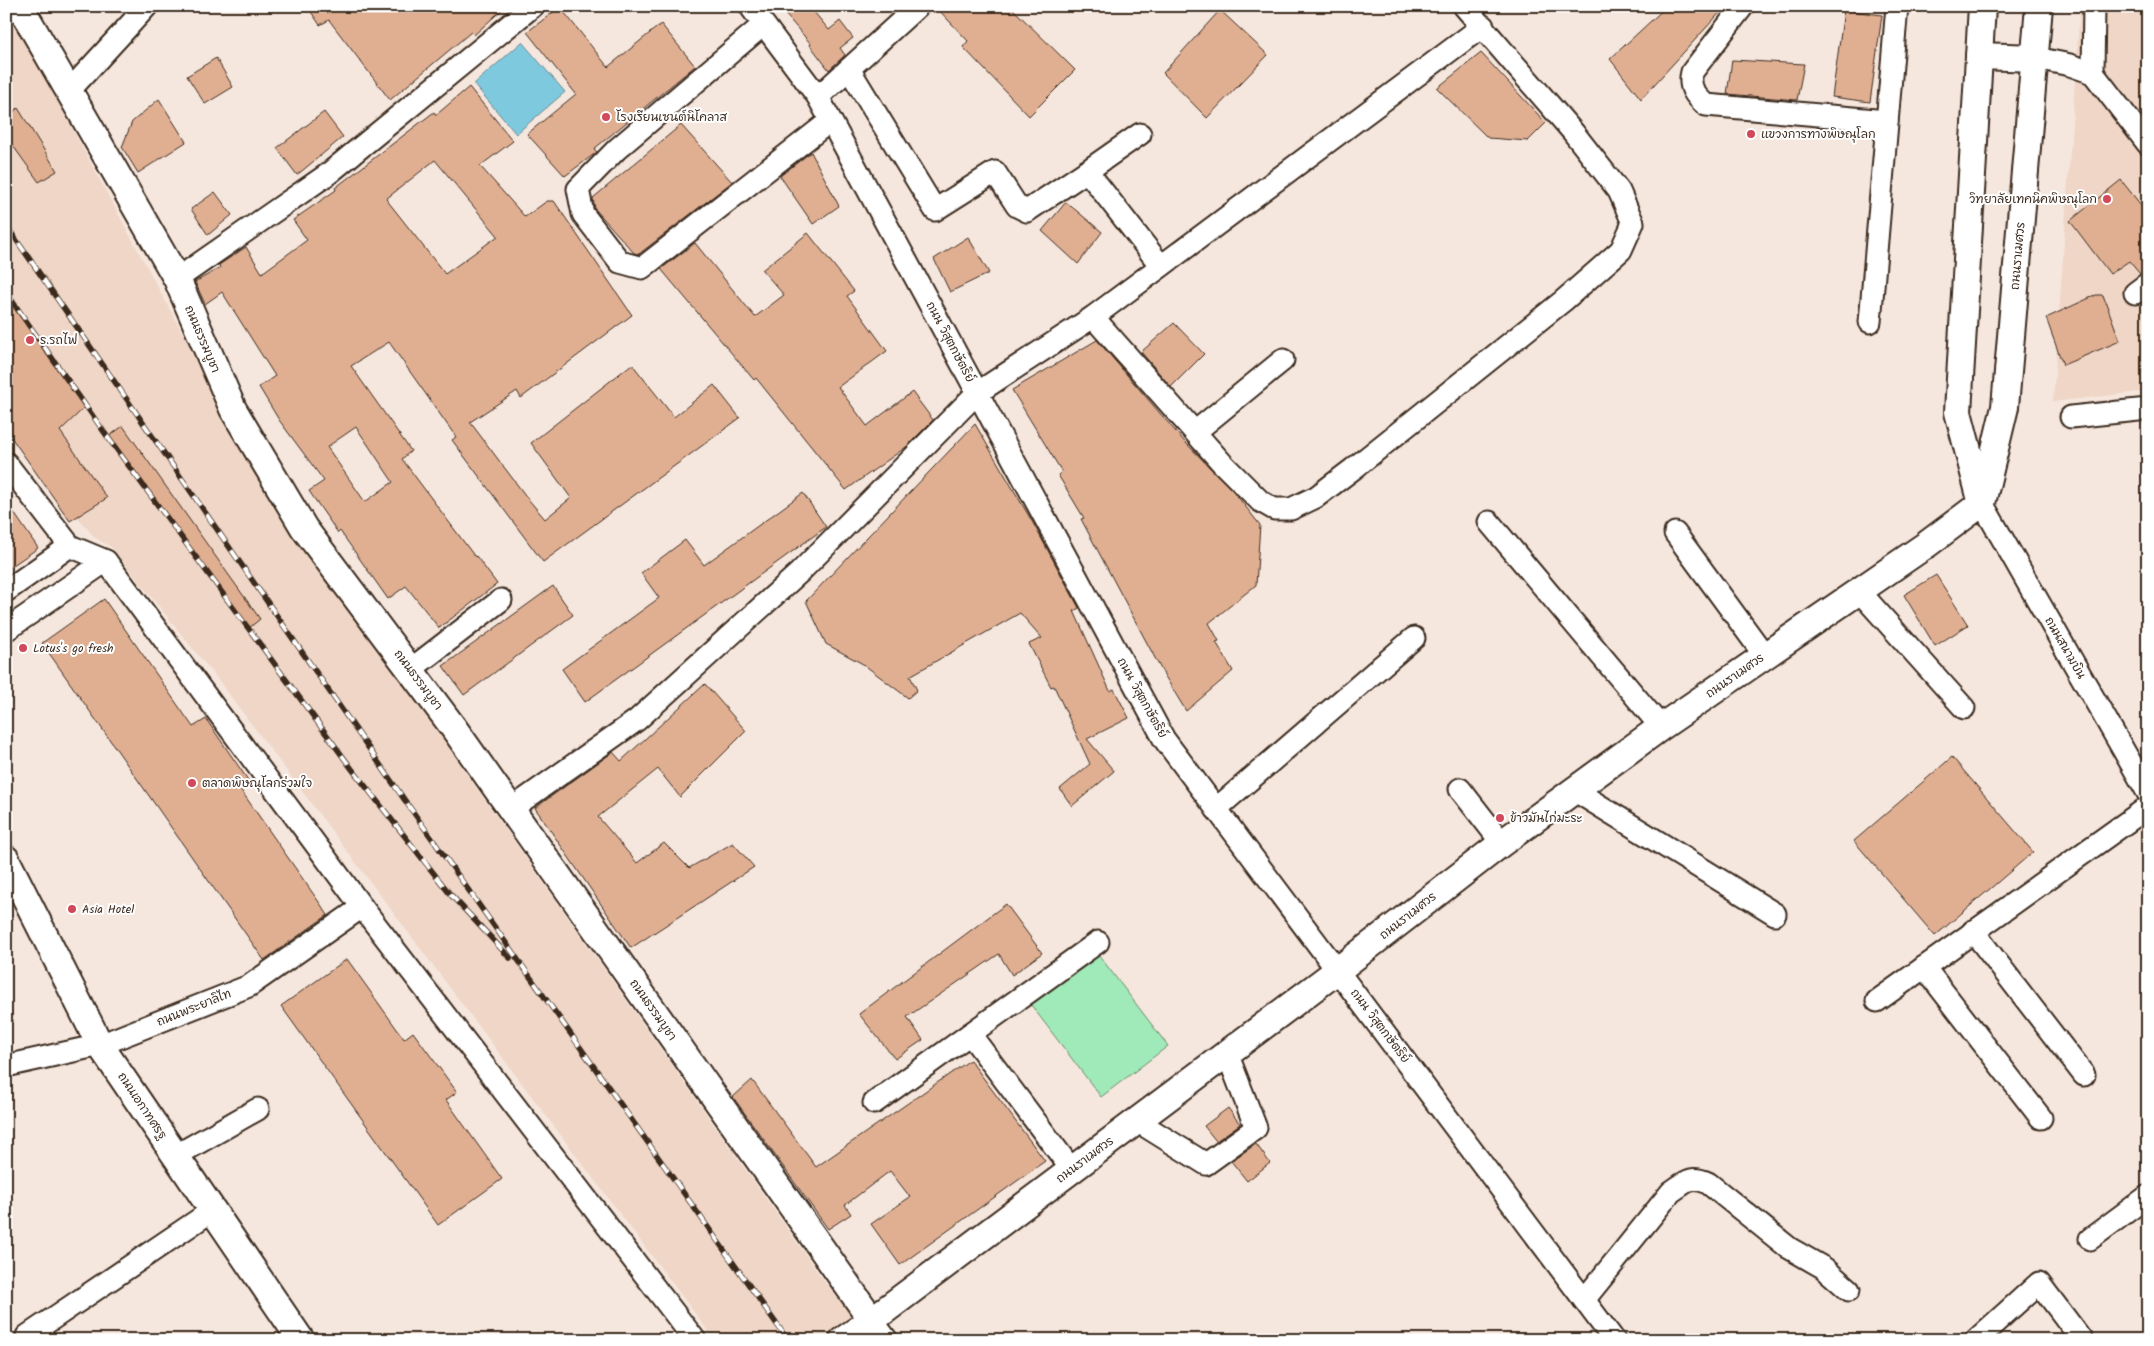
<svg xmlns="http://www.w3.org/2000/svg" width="2154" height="1346" viewBox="0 0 2154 1346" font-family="Kalam,'Playpen Sans Thai',sans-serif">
<rect width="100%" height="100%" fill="#f6e7de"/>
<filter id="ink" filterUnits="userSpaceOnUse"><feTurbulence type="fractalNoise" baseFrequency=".02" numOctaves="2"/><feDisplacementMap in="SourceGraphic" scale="10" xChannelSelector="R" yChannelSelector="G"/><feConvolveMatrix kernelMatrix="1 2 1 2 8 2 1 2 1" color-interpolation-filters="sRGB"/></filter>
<g filter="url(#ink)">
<!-- built -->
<g fill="#efd6c7">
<polygon points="6,6 215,393 466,773 822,1278 870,1340 715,1340 219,681 111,547 95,538 6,431"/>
<polygon points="2080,6 2148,6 2148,391 2053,402"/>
</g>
<!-- green -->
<polygon fill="#a0e9b8" stroke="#6e8a6b" points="1098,954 1168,1046 1101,1097 1031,1005"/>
<!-- water -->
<polygon fill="#7fc9df" stroke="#648992" points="522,42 565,92 516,134 474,84"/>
<!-- building -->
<g fill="#e0af92" stroke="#3b2a1e" fill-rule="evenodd">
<polygon points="307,6 506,6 474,35 471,32 390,100 329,20 320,25"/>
<polygon points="778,6 809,6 829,30 840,21 853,38 840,48 845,55 829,70 810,45 811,44"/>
<polygon points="935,6 1010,6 1075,70 1029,116 963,47 968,41"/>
<polygon points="1667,6 1726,6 1641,99 1610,59"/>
<polygon points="560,7 608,67 661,24 695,66 594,149 597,152 565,176 527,134 576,94 527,32"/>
<polygon points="1220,10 1268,55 1207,118 1163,73"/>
<polygon points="1844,10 1882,15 1870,102 1832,97"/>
<polygon points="1481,53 1546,123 1528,141 1488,138 1437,88"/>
<polygon points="216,58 233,87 205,104 187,76"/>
<polygon points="1732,60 1804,64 1797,100 1727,94"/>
<path d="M469,87L513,141L480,166L525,217L547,201H554L632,315L521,398L517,391L470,422L528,499L545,519L571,498L531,443L632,364L674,417L714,385L740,418L543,562L452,440L456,437L389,342L351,366L411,451L402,459L475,557L476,556L497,584L439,628L406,586L388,599L340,531L338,533L309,491L324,481L279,420L259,387L275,376L222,292L205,304L195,282L220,268L219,265L246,247L262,273L307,240L293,220L336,190L335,188L434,112L436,115ZM435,160L498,236L445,274L386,199ZM356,427L393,482L365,502L327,447Z"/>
<polygon points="159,99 186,142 138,173 122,147 132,122"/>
<polygon points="18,108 57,171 39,182 6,136 6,117"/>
<polygon points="324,112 343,137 297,175 277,148"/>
<polygon points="681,125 732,182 639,254 634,253 595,209 593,198"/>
<polygon points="811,152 839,206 813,224 780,176"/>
<polygon points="2121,180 2148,214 2148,272 2140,274 2129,261 2110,274 2070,221"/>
<polygon points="215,192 232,215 208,235 191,209"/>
<polygon points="1066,202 1102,232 1078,264 1042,231"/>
<polygon points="808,233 854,291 847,296 887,351 838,387 867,426 912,392 933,420 906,447 846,490 756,378 754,380 661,269 695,243 755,317 784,295 762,270"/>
<polygon points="968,237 989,273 950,292 934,259"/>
<polygon points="2096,295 2103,295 2120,341 2063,365 2046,318"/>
<polygon points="6,297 84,408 60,431 107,498 70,521 6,430"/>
<polygon points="1174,323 1204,354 1171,387 1141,352"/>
<polygon points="1097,340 1183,440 1234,492 1260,525 1256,585 1209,623 1219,641 1216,642 1233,671 1186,711 1163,673 1081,519 1084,518 1058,475 1062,472 1012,390"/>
<polygon points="975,424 1033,523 1078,606 1079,608 1074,611 1110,691 1114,689 1129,718 1087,739 1114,771 1072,806 1060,789 1090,764 1054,686 1051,687 1029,644 1042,638 1020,613 910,676 917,690 908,698 863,664 826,644 806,601"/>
<polygon points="123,426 260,619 249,628 108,437"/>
<polygon points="803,493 826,527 585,702 562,669 659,598 641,573 685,540 704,565"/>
<polygon points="6,501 38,548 6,570"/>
<polygon points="1936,575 1968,625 1935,646 1904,595"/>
<polygon points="553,586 573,615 464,695 443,666"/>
<polygon points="104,599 193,727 206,719 248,780 238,786 328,915 264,960 42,643"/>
<polygon points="705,684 746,731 680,797 658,769 598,817 637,863 664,843 689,868 733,843 754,867 631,948 535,808 613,752 621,761"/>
<polygon points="1952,757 2033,852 1935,936 1854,841"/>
<polygon points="1006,904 1042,953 1012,975 999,954 907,1017 923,1040 895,1059 859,1014"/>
<polygon points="347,959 404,1039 413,1032 457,1092 446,1100 502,1179 438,1225 281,1006"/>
<polygon points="970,1060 1045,1161 900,1265 871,1224 910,1197 890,1171 845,1205 851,1214 828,1229 733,1097 752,1080 816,1167"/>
<polygon points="1228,1108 1240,1124 1216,1141 1204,1126"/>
<polygon points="1256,1144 1270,1163 1247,1181 1231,1161"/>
</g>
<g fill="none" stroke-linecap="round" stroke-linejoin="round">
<!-- minor casing -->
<g stroke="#3b2a1e" stroke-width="25">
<g id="minor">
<polyline points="750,6 818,97 1164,739 1614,1340"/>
<path d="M1743,6L1692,72C1688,87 1695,96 1706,105L1887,121"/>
<polyline points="763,25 617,149 578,189 583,214 620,262 642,268 830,121"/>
<polyline points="2036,58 2070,65 2093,73 2148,144"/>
<polyline points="849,69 935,210 995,172 1017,206 1027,211 1087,171"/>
<polyline points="2093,73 2094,6"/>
<polyline points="69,91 147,6"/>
<polyline points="818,97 918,6"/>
<polyline points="1140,134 1087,171 1161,266"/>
<polyline points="177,279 328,174 533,6"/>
<polyline points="2135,293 2147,284"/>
<polyline points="1093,317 1222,463 1260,501 1274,509 1291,509 1316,497 1353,469 1563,301 1621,250 1633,223 1619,191 1573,132 1464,6"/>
<polyline points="1870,322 1897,6"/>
<polyline points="2071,417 2148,409"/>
<polyline points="1195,432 1283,360"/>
<polyline points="6,463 70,546 106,561 362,907 695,1340"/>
<polyline points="1982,503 2148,793"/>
<polyline points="1489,522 1661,727"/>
<polyline points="1675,533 1765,656"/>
<polyline points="6,591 70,546"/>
<polyline points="1859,591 1964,708"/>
<polyline points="6,630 106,561"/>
<polyline points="410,670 501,600"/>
<polyline points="1460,789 1502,843"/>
<polyline points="1574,790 1775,914"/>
<polyline points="511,809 637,720 800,572 977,393 1093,317 1483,26"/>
<polyline points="1216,809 1414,638"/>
<polyline points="1973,931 2084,1075"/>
<polyline points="1924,967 2041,1118"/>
<polyline points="1877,1001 2148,807"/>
<polyline points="970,1034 1072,1170"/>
<polyline points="6,1066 100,1045 249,986 362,907"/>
<polyline points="874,1103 1098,942"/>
<polyline points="1137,1121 1206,1164 1256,1128 1227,1053"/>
<polyline points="175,1156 258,1109"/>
<polyline points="2090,1239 2148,1196"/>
<path d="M1584,1300L1671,1192C1686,1182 1690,1175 1708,1183L1789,1248L1824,1268L1849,1290"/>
<polyline points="872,1320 887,1340"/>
<polyline points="27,1336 213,1210"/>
<polyline points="1976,1340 2039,1283 2082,1340"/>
</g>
</g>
<!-- major casing -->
<g stroke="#3b2a1e" stroke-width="30">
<g id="major">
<polyline points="20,6 177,279 233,409 304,528 453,727 872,1320"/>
<polyline points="1979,56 2036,58"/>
<polyline points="1981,500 1958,412 1982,6"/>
<polyline points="6,859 100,1045 301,1340"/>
<polyline points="843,1340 872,1320 1338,970 1502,843 1661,727 1926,545 1982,503 2005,407 2039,6"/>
</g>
</g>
<!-- minor -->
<use href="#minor" stroke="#fff" stroke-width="21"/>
<!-- major -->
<use href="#major" stroke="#fff" stroke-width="26"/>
<!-- rail casing -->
<g stroke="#3b2a1e" stroke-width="5.5">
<g id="rail">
<polyline points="6,225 406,802 788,1340"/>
<polyline points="6,292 109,439 352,769 450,894 510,958"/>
</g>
</g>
<!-- rail -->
<use href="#rail" stroke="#fff" stroke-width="4" stroke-dasharray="11" stroke-linecap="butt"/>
</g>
</g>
<!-- markers -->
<g fill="#d1495b" stroke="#fff" stroke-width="2">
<circle cx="606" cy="117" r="5"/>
<circle cx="1751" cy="134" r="5"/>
<circle cx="2107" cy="199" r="5"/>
<circle cx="30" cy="340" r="5"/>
<circle cx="23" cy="648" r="5"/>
<circle cx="192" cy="783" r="5"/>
<circle cx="1500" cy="818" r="5"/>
<circle cx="72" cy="909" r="5"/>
</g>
<g text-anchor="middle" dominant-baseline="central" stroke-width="4" stroke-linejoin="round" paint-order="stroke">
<!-- poi labels -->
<g font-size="12" fill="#3b2a1e" stroke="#fff" text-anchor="start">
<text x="616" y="117">โรงเรียนเซนต์นิโคลาส</text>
<text x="1761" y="134">แขวงการทางพิษณุโลก</text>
<text x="2097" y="199" text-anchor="end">วิทยาลัยเทคนิคพิษณุโลก</text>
<text x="40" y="340">ร.รถไฟ</text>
<text x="33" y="648">Lotus's go fresh</text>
<text x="202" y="783">ตลาดพิษณุโลกร่วมใจ</text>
<text x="1510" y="818">ข้าวมันไก่มะระ</text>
<text x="82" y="909">Asia Hotel</text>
</g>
<!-- street labels -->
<g font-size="12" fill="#3b2a1e" stroke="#fff">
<text transform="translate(2018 256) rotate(-85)">ถนนราเมศวร</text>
<text transform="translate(202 339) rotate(67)">ถนนธรรมบูชา</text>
<text transform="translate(950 342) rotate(62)">ถนน วิสุตกษัตริย์</text>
<text transform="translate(2065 648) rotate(60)">ถนนสนามบิน</text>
<text transform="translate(1735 676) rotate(-35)">ถนนราเมศวร</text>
<text transform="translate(418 680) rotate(53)">ถนนธรรมบูชา</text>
<text transform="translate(1142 698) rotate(61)">ถนน วิสุตกษัตริย์</text>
<text transform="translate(1408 916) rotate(-38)">ถนนราเมศวร</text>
<text transform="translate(194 1008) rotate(-22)">ถนนพระยาลิไท</text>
<text transform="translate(653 1010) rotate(55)">ถนนธรรมบูชา</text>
<text transform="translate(1380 1026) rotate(53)">ถนน วิสุตกษัตริย์</text>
<text transform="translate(142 1106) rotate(56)">ถนนเอกาทศรฐ</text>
<text transform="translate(1085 1160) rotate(-37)">ถนนราเมศวร</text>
</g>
</g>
<!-- margin -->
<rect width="2154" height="1346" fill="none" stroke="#fff" stroke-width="25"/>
<rect x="12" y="12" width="2129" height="1321" fill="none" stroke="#3b2a1e" stroke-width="2" filter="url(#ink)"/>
</svg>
